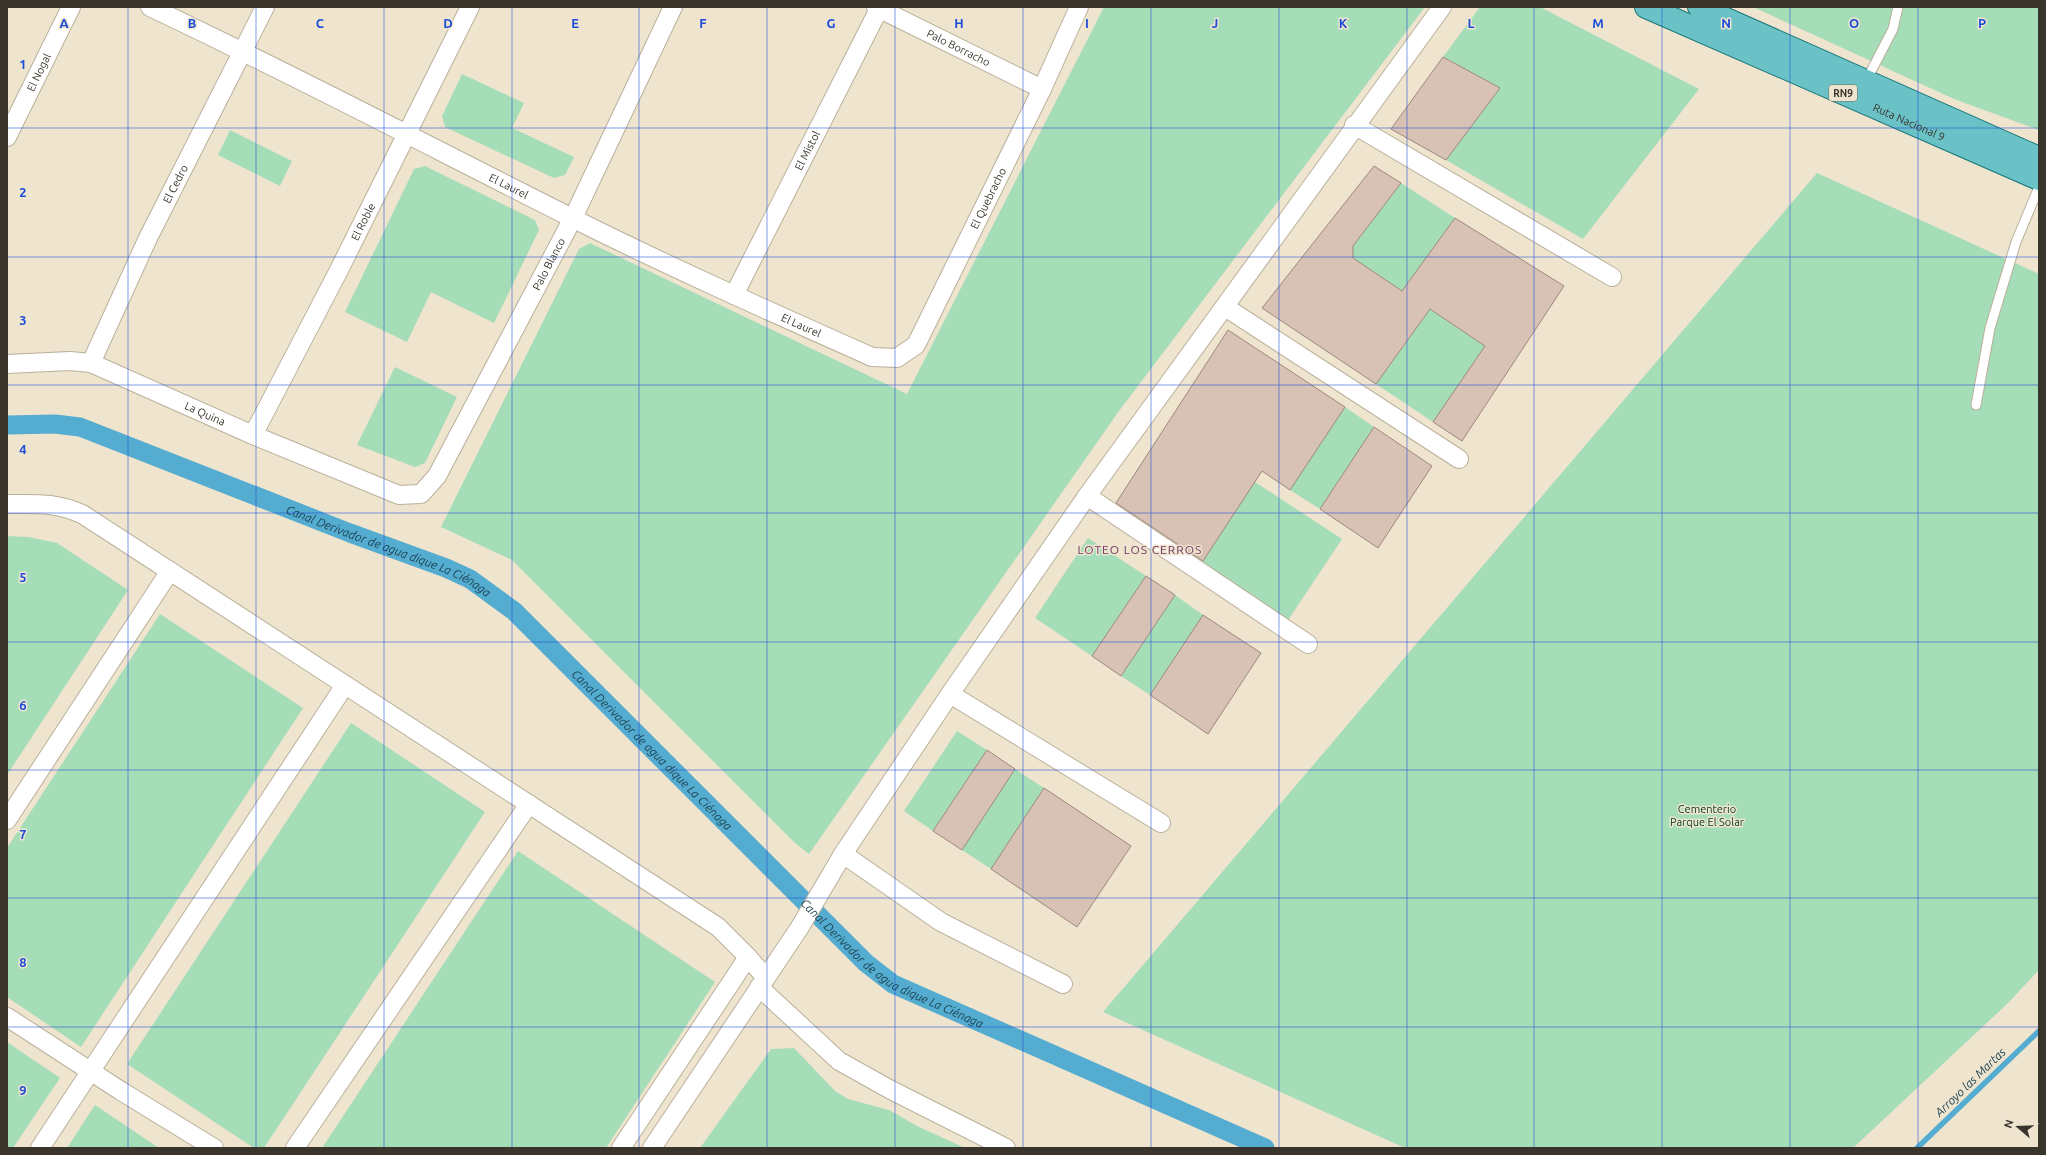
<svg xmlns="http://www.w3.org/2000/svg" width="2046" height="1155" viewBox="0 0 2046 1155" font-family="Ubuntu,sans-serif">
<rect width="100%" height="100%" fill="#efe4ce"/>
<!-- green -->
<g fill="#a5ddb8">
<polygon points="1104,7 1425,7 1119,411 809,854 794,842 512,560 441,527 579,249 590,243 907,394"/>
<polygon points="1480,7 1540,7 1699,89 1583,239 1446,160 1500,88 1443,57"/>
<polygon points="1753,7 2039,7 2039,130 1954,99"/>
<polygon points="462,74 524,103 512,128 574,157 565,175 554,178 445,127 442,116"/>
<polygon points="230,130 292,161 280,186 218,155"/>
<polygon points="425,166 535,220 539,230 494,323 431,292 407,342 345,312 414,169"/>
<polygon points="1817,173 2039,274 2039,970 2007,1004 1853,1148 1405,1148 1103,1012"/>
<polygon points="1401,183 1455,218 1402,291 1347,254"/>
<polygon points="1430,309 1485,346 1433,422 1376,384"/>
<polygon points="395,367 457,397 425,463 415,467 357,445"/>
<polygon points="1345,407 1374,427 1320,509 1290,490"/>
<polygon points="1255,482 1342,539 1288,620 1202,562"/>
<polygon points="7,536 29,537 57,543 128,590 7,775"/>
<polygon points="1088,538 1146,576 1092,656 1035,618"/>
<polygon points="1175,595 1203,615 1150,695 1121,676"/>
<polygon points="160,614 303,708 81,1047 7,997 7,848"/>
<polygon points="351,723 485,812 264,1148 254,1148 127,1064"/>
<polygon points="957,731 987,750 933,831 904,811"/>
<polygon points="1015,769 1044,788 991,869 962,850"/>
<polygon points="518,851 715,982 606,1148 322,1148"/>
<polygon points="7,1042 60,1078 13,1148 7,1148"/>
<polygon points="794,1048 835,1091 848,1099 889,1110 917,1126 965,1148 700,1148 771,1049"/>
<polygon points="95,1105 159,1148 67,1148"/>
</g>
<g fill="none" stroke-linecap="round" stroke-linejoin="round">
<!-- stream -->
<polyline stroke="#54acd0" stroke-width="5.5" points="1917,1148 2039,1031"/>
<!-- canal -->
<path stroke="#54acd0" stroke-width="19" id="s1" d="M7,425L55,424L80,427L350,533L446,568L470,579L514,611L866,963L893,984L1265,1148"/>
</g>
<!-- building -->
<g fill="#d8c1b5" stroke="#9e887d">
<polygon points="1443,57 1500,88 1446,160 1391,129"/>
<polygon points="1374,166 1401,183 1353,246 1353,258 1402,291 1455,218 1564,286 1462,441 1433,422 1485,346 1430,309 1376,384 1262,308"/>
<polygon points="1228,330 1345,407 1290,490 1262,471 1203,561 1116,503"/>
<polygon points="1374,427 1432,466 1378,548 1320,509"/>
<polygon points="1146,576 1175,595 1121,676 1092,656"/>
<polygon points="1203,615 1261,653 1208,734 1150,695"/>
<polygon points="987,750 1015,769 962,850 933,831"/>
<polygon points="1044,788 1131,846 1077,927 991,869"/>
</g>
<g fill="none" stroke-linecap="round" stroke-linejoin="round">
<!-- service casing -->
<g stroke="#bab09b" stroke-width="11">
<g id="service">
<polyline points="1866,81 1893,29 1898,7"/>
<polyline points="1976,405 1990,328 2016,242 2039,187"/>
</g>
</g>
<!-- minor casing -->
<g stroke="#bab09b" stroke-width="20">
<g id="minor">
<path id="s2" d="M150,7C292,74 431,147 572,218C670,267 771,312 872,357L897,358L916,345L1042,89L1079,7"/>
<path id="s3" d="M876,7L1042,89"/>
<polyline points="1354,125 1612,277"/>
<path id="s4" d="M7,137L71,7"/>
<path id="s5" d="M734,295L880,7"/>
<polyline points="1225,307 1459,459"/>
<path id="s6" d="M91,363L148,238L265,7"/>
<path id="s7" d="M7,364L70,361L91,363L253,435L399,495L421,494L437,476L573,218L673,7"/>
<path id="s8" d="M253,435L338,272L470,7"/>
<polyline points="1087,496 1308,644"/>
<path d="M7,504C36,504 55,502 82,514L718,927L748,957"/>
<polyline points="950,694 1161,823"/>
<polyline points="7,820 170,571"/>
<polyline points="843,854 941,922 1063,984"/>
<polyline points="759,987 839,1061 891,1090 1006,1148"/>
<polyline points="7,1017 121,1091 214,1148"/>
<polyline points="40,1148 345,685"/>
<polyline points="295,1148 529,804"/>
<polyline points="621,1148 748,957 765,977"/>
<polyline points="652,1148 800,927 843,854 950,694 1087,496 1442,7"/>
</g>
</g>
<!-- primary casing -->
<g stroke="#187679" stroke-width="24">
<g id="primary">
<path id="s9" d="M1646,7L2039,179"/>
<polyline points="1699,7 2039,158"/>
</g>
</g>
<!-- service -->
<use href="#service" stroke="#fff" stroke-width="9"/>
<!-- minor -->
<use href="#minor" stroke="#fff" stroke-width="18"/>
<!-- primary -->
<use href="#primary" stroke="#6ac2c7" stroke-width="22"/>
</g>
<!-- grid -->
<path fill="none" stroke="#1d4ed8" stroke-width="1" stroke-opacity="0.55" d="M128,7V1148M256,7V1148M384,7V1148M512,7V1148M639,7V1148M767,7V1148M895,7V1148M1023,7V1148M1151,7V1148M1279,7V1148M1407,7V1148M1534,7V1148M1662,7V1148M1790,7V1148M1918,7V1148M7,128H2039M7,257H2039M7,385H2039M7,513H2039M7,642H2039M7,770H2039M7,898H2039M7,1027H2039"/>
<g text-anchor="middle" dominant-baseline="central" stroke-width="3" stroke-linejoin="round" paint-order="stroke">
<!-- shield labels -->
<rect fill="#efe4ce" stroke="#70695d" stroke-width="1" x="1829" y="85" width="28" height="16" rx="3"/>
<g font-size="10" font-weight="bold" fill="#39342c">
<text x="1843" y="93">RN9</text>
</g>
<!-- street labels -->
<g font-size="11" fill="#39342c" stroke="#efe4ce">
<text stroke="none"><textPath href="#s3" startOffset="92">Palo Borracho</textPath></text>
<text stroke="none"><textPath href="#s4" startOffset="72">El Nogal</textPath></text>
<text stroke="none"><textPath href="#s9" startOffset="287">Ruta Nacional 9</textPath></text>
<text stroke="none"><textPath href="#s5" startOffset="162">El Mistol</textPath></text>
<text stroke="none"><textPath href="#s6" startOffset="198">El Cedro</textPath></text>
<text stroke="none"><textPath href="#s2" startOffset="401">El Laurel</textPath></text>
<text stroke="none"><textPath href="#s2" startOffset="1014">El Quebracho</textPath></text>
<text stroke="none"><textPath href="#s8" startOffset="240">El Roble</textPath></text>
<text stroke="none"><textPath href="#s7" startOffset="705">Palo Blanco</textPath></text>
<text stroke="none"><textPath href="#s2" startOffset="725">El Laurel</textPath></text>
<text stroke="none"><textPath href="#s7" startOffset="209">La Quina</textPath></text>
</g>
<!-- park labels -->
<g font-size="11" fill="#044023" stroke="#efe4ce">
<text x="1707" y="809">Cementerio<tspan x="1707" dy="13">Parque El Solar</tspan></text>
</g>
<!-- neighbourhood labels -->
<g font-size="12" letter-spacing="1" fill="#6d3562" stroke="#efe4ce">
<text x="1140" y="549">LOTEO LOS CERROS</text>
</g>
<!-- water labels -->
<g font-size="12" font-style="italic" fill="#1d4454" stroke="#efe4ce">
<text stroke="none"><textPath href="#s1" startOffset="406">Canal Derivador de agua dique La Ciénaga</textPath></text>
<text stroke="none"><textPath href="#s1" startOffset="742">Canal Derivador de agua dique La Ciénaga</textPath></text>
<text stroke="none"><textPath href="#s1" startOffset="1066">Canal Derivador de agua dique La Ciénaga</textPath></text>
<text transform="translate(1970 1082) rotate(-44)">Arroyo las Martas</text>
</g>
</g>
<g font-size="13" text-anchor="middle" font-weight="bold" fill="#1d4ed8" stroke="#efe4ce" stroke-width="3" stroke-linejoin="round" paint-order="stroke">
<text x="64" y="28">A</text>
<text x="192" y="28">B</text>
<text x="320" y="28">C</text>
<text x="448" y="28">D</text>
<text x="575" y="28">E</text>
<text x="703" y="28">F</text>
<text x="831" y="28">G</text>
<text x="959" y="28">H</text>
<text x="1087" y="28">I</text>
<text x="1215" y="28">J</text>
<text x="1343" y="28">K</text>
<text x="1471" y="28">L</text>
<text x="1598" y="28">M</text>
<text x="1726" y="28">N</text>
<text x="1854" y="28">O</text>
<text x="1982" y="28">P</text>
<text x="23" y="69">1</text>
<text x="23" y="197">2</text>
<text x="23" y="325">3</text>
<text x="23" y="454">4</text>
<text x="23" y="582">5</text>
<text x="23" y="710">6</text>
<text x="23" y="839">7</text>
<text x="23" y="967">8</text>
<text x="23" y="1095">9</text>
</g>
<!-- border -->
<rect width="2046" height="1155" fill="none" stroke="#39342c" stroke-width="16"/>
<!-- north arrow -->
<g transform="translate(2018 1127) rotate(289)" stroke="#efe4ce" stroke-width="3" paint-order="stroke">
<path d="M0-3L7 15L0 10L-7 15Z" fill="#39342c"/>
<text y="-6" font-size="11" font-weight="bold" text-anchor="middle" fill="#39342c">N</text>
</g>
</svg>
